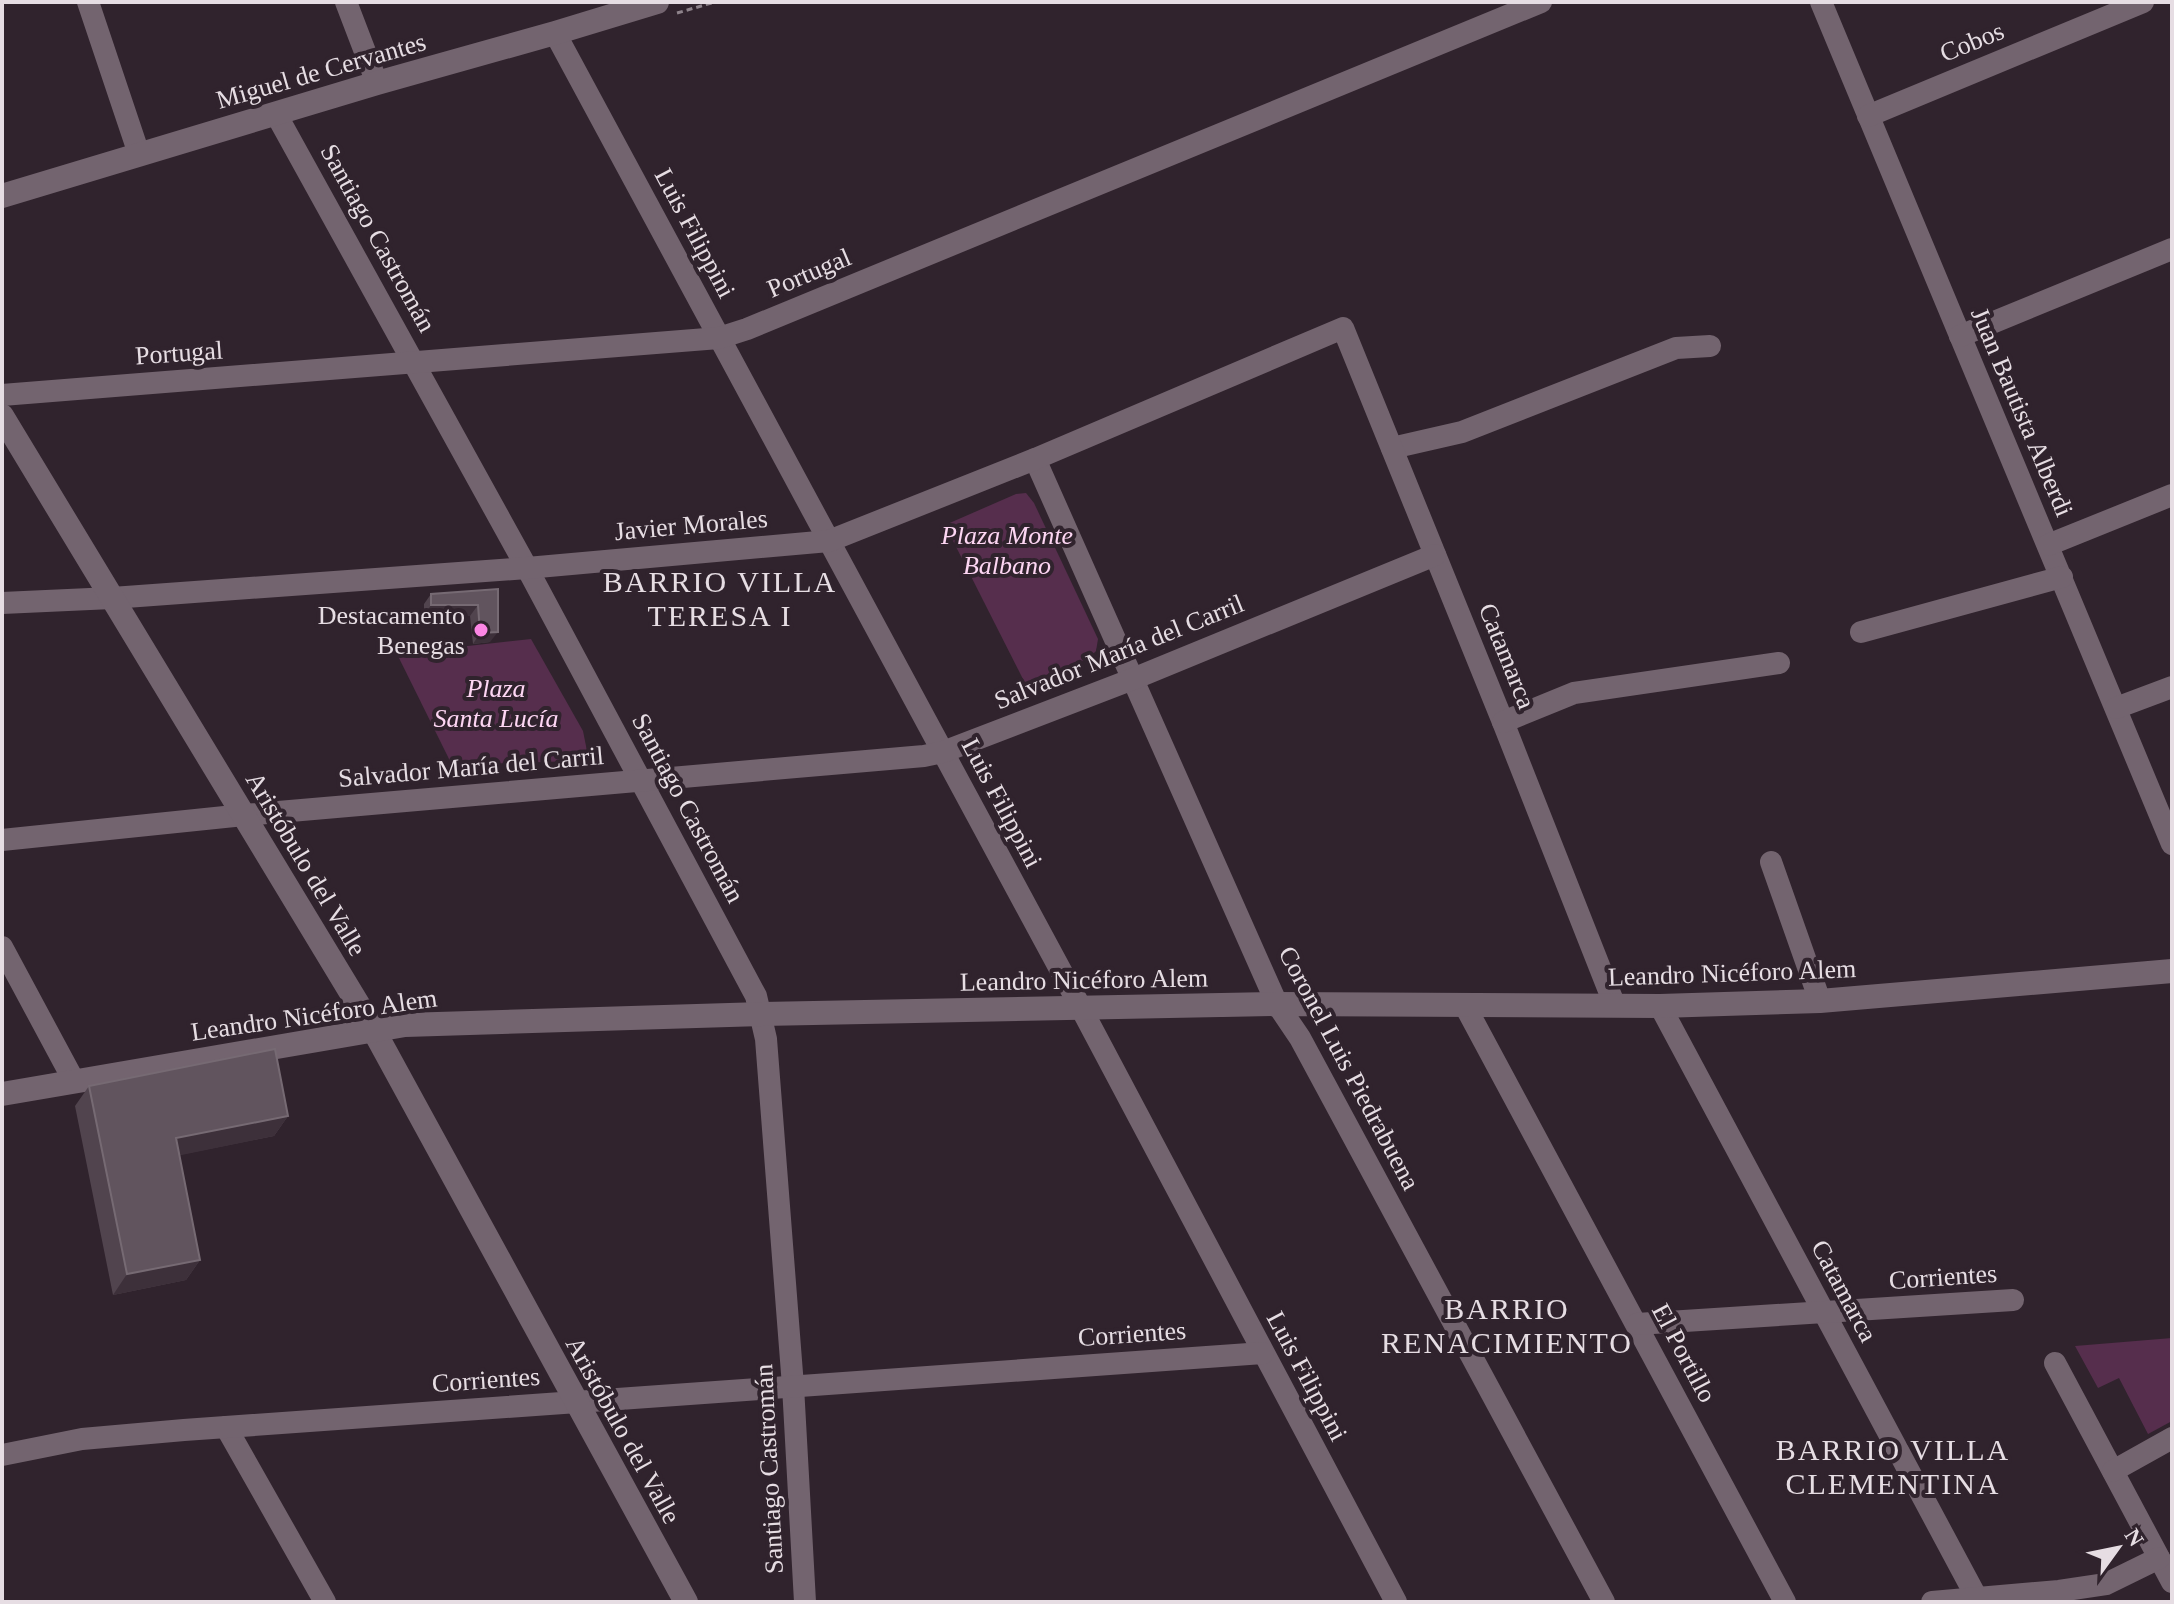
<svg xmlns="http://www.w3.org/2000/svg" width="2174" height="1604" viewBox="0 0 2174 1604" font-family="Georgia,serif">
<rect width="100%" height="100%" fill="#30232d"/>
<!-- green -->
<g fill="#562e4d">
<polygon points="1026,493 1034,503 1098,639 1096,651 1088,659 1025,683 945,525 1016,494"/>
<polygon points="531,639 583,731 587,751 572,761 452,765 397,654"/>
<polygon points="2172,1338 2172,1421 2148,1434 2119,1378 2098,1388 2075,1346"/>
</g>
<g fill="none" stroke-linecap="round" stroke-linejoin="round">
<!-- path -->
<polyline stroke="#8e838b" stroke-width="3" stroke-dasharray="6 4" stroke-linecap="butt" points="677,13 715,2"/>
<!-- minor -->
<g stroke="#73646f" stroke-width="22">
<polyline points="88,2 139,154"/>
<polyline points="346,2 377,83"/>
<polyline points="1821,2 2172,844"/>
<polyline points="555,33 1081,1008 1396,1602"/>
<polyline points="276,114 527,568 756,996 766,1039 793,1386 805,1602"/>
<polyline points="1868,116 2143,2"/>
<polyline points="1960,336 2172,249"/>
<polyline points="2,395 719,338 747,329 1541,2"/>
<polyline points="1392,448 1462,432 1676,348 1710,346"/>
<polyline points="1035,459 1277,1004 1300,1038 1604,1602"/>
<polyline points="2048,545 2172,495"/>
<polyline points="2,603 112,598 527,568 829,541 1035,459 1343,328 1503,722 1615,1006"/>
<polyline points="1861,632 2062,577"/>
<polyline points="2116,708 2172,687"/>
<polyline points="1503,722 1574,693 1779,663"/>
<polyline points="2,840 244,815 924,756 943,752 1133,679 1435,555"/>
<polyline points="1771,862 1820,1001"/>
<polyline points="2,947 74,1081"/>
<polyline points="1464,1004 1785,1602"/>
<polyline points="1660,1006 1979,1602"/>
<polyline points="1637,1324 2013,1300"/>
<polyline points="2055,1363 2172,1582"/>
<polyline points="226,1427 325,1602"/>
<polyline points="2,1455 82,1439 184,1430 1263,1353"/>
<polyline points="2113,1471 2172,1438"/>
<polyline points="1932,1602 2059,1591 2106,1584 2159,1558"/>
</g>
<!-- tertiary -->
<g stroke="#73646f" stroke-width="24">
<polyline points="2,416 373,1029 686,1602"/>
<polyline points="2,1094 405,1025 762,1014 1277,1004 1660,1006 1820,1001 2172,971"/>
</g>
<!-- secondary -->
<polyline stroke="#73646f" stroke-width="24" points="2,196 377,83 555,33 657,2"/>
</g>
<!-- wall -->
<g fill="#51444e">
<polygon points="498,589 490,642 473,644 470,616 424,616 424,604 431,594"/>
<polygon points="89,1086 288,1116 274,1136 179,1155 200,1260 186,1280 113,1295 75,1106"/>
</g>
<!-- shaded-wall -->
<g fill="#3d303a">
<polygon points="431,605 478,605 470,616 424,616"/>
<polygon points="498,632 490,642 473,644 480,633"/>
<polygon points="288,1116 274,1136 162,1159 176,1138"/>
<polygon points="200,1260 186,1280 113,1295 127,1274"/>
</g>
<!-- building -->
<g fill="#61545e" stroke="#766a73" stroke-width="2">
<polygon points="498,589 498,632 480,633 478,605 431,605 431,594"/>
<polygon points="275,1049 288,1116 176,1138 200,1260 127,1274 89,1086"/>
</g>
<!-- markers -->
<circle fill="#fc86e4" stroke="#30232d" stroke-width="3" cx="481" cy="630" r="8"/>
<g text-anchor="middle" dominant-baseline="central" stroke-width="8" stroke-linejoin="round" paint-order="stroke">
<!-- street labels -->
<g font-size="26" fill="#e6dde3" stroke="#30232d">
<text transform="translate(1972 42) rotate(-22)">Cobos</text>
<text transform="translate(321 71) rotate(-16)">Miguel de Cervantes</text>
<text transform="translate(695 233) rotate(62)">Luis Filippini</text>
<text transform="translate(378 238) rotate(61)">Santiago Castromán</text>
<text transform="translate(809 273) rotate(-23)">Portugal</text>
<text transform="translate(179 353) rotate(-4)">Portugal</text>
<text transform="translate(2022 412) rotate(67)">Juan Bautista Alberdi</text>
<text transform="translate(691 525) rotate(-5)">Javier Morales</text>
<text transform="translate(1119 652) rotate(-22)">Salvador María del Carril</text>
<text transform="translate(1507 656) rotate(68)">Catamarca</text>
<text transform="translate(471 767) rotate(-5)">Salvador María del Carril</text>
<text transform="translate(1002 803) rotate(62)">Luis Filippini</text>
<text transform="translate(688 808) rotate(62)">Santiago Castromán</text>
<text transform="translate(306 864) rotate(59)">Aristóbulo del Valle</text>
<text transform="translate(1732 973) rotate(-2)">Leandro Nicéforo Alem</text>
<text transform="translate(1084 980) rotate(-1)">Leandro Nicéforo Alem</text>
<text transform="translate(314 1015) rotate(-8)">Leandro Nicéforo Alem</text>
<text transform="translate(1349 1068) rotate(62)">Coronel Luis Piedrabuena</text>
<text transform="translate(1943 1277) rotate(-4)">Corrientes</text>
<text transform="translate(1844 1291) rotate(62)">Catamarca</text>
<text transform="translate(1132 1334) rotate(-4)">Corrientes</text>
<text transform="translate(1684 1353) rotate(62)">El Portillo</text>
<text transform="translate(1307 1376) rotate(62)">Luis Filippini</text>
<text transform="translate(486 1380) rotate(-4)">Corrientes</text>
<text transform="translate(623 1430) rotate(61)">Aristóbulo del Valle</text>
<text transform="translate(769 1469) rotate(-93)">Santiago Castromán</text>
</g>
<!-- park labels -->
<g font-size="26" font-style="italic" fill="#fdd6f3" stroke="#30232d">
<text x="1007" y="535">Plaza Monte<tspan x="1007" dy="30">Balbano</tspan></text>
<text x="496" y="688">Plaza<tspan x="496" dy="30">Santa Lucía</tspan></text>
</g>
<!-- poi labels -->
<g font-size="26" fill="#e6dde3" stroke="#30232d" text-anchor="end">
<text x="465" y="615">Destacamento<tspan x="465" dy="30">Benegas</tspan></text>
</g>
<!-- quarter labels -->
<g font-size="30" letter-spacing="2" fill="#e6dde3" stroke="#30232d">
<text x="720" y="581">BARRIO VILLA<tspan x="720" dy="34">TERESA I</tspan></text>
<text x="1507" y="1308">BARRIO<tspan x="1507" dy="34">RENACIMIENTO</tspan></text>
<text x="1893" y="1449">BARRIO VILLA<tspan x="1893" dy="34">CLEMENTINA</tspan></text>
</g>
</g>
<!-- border -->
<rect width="2174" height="1604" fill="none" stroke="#e6dde3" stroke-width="8"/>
<!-- north arrow -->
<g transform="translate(2118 1548) rotate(57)" stroke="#30232d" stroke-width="6" paint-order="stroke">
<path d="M0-6L14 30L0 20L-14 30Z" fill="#e6dde3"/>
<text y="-12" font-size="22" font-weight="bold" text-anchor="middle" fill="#e6dde3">N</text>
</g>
</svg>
